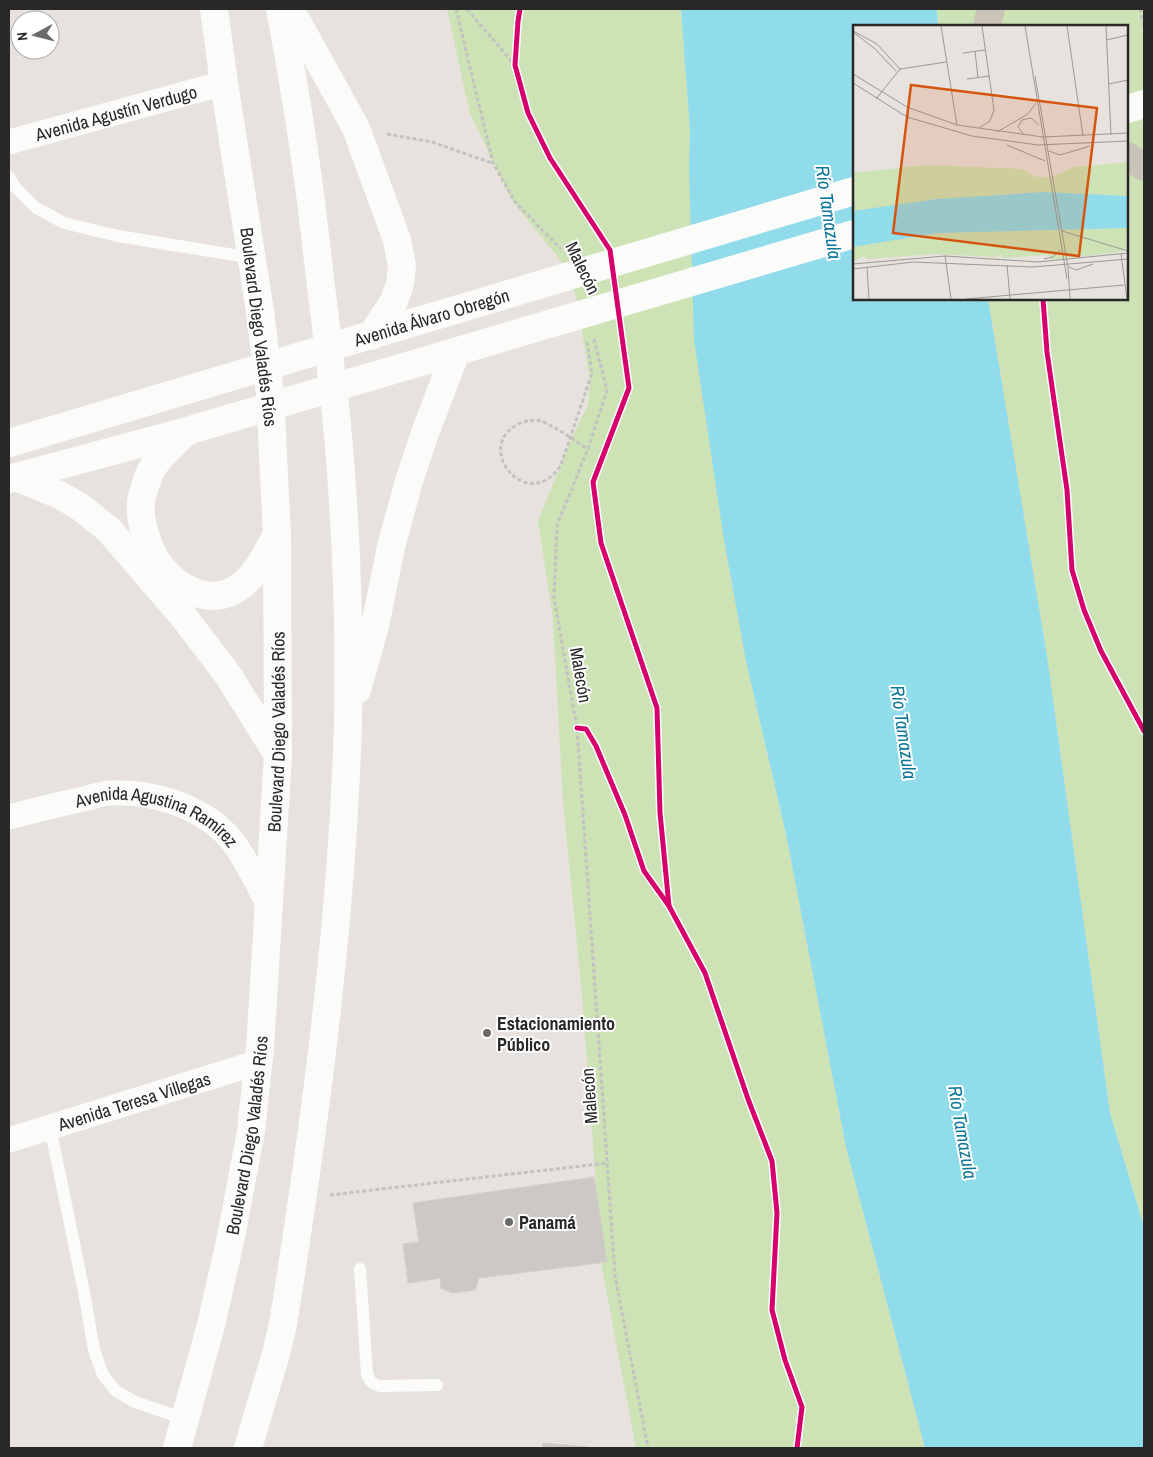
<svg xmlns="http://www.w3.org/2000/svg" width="1153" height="1457" viewBox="0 0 1153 1457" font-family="'Archivo Narrow',sans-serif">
<rect width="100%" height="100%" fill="#e7e2dd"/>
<!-- green -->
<g fill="#cde2b5">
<polygon points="447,9 681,9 690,131 689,167 724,540 746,661 786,834 846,1147 925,1448 636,1448 602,1268 583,1006 563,802 553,619 538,521 574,433 588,405 590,381 576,295 562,262 513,202 470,114"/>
<polygon points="937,9 1144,9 1144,1227 1110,1113 1047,656 988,299 1127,299 1127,26 938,26"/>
</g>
<!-- water -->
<polygon fill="#90dcea" points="681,9 937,9 938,26 854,26 854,299 988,299 1047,656 1110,1113 1144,1227 1144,1448 925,1448 846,1147 786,834 746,661 724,540 694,340 689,167 690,131"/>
<!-- building -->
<g fill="#ccc8c4" stroke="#d2cec9">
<polygon points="594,1177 607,1262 479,1278 475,1290 452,1293 440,1288 441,1278 408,1283 403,1244 419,1242 413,1203"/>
<polygon points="543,1443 589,1447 589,1448 542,1448"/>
</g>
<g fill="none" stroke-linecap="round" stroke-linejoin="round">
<!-- path -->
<g stroke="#c3c2c2" stroke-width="3" stroke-dasharray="4 2.5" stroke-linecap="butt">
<polyline points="456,9 493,163 515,202 561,249"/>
<polyline points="467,9 515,65"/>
<polyline points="1140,9 1144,28"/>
<polyline points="387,134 432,142 492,163"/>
<polyline points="594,339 607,390 588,449 557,525 554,598 577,728 615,1276 648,1448"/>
<path d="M587,342L592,373L561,465C528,515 475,450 515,426C523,421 532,419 541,421C555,426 575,441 588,449"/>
<polyline points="330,1195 607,1163"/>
</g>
<!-- service -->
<g stroke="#fbfbfa" stroke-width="12">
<polyline points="9,177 14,186 35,207 64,223 118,236 252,258"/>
<polyline points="50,1127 84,1292 94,1350 103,1375 116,1391 135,1402 185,1419"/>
<path d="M360,1269L367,1374C370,1381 371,1384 380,1386L437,1385"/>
</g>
<!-- minor -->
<g stroke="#fbfbfa" stroke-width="25">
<path id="s1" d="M9,142L224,83"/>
<path id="s2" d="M9,817C32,811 55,805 79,800C89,798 99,794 109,793C151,791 199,805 228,836C244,854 257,884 269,905"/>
<path id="s3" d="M9,1140L259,1062"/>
</g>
<!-- secondary -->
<g stroke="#fbfbfa" stroke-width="28">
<polyline points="290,9 356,128 397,240 402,266 400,284 394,301 371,336"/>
<polyline points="1127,109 1144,104"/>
<path d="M186,432C175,442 156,459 150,472C148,476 147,482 145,486C144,491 142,496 141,501C139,521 148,550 160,566C177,587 206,605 233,591C254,581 266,554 277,534"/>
<path id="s4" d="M9,443L854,191"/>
<polyline points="16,477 60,495 79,506 108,529 183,616 228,675 278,755"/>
<polyline points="9,479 187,431 854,234"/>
<polyline points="357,690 375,626 391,547 409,481 425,433 456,352"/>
<path id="s5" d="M177,1448L211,1325L231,1237L251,1131L260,1048L278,755L277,534L270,393L260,311L224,83L214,9"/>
<path d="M248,1448L276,1354L283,1324C315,1126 342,923 348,723C350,623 346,523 337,424C333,388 329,353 325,318C319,274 315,230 309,186C301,127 291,68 280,9"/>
</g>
<!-- primary -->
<g stroke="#c9c3b8" stroke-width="28">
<polyline points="987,26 991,9"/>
<polyline points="1127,156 1144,167"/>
</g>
<!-- cycleway casing -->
<g stroke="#fff" stroke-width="8">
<g id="cycleway">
<polyline points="520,9 518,21 515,65 528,113 550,158 610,250 629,388 593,482 601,543 657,708 660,813 669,906"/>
<polyline points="1043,299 1047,352 1067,490 1072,570 1084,610 1101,651 1144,731"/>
<polyline points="577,728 586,729 596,746 625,815 644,871 669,906 705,973 748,1099 772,1161 777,1213 772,1310 785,1360 802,1407 797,1448"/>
</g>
</g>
<!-- cycleway -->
<use href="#cycleway" stroke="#d6006c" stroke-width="5"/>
</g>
<!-- markers -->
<g fill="#6b6967" stroke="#fff" stroke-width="2">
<circle cx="487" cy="1033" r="5"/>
<circle cx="509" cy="1222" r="5"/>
</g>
<g text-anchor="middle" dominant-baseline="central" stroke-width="4" stroke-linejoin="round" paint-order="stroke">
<!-- street labels -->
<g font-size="18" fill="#282828" stroke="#fff">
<text stroke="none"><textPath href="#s1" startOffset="111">Avenida Agustín Verdugo</textPath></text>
<text transform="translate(583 268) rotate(64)">Malecón</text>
<text stroke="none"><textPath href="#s4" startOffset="441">Avenida Álvaro Obregón</textPath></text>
<text transform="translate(259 327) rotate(83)">Boulevard Diego Valadés Ríos</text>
<text transform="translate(581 675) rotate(80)">Malecón</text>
<text stroke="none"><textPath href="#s5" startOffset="726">Boulevard Diego Valadés Ríos</textPath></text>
<text stroke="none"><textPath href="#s2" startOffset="156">Avenida Agustina Ramírez</textPath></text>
<text transform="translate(589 1096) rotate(-94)">Malecón</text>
<text stroke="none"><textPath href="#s3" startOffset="131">Avenida Teresa Villegas</textPath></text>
<text stroke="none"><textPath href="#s5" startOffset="321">Boulevard Diego Valadés Ríos</textPath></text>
</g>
<!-- poi labels -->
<g font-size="18" font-weight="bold" fill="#282828" stroke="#fff" text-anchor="start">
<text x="497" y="1023">Estacionamiento<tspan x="497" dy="21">Público</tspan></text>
<text x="519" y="1222">Panamá</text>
</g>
<!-- water labels -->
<g font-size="19" font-style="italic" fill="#0c7798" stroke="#fff">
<text transform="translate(829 212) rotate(82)">Río Tamazula</text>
<text transform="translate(904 732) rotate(82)">Río Tamazula</text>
<text transform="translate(963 1132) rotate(80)">Río Tamazula</text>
</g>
</g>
<!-- overview -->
<g transform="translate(853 25)">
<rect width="275" height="275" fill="#e7e2dd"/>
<path d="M275,137V171L164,168L0,186V148L73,140L169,144L183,152H198L222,142ZM223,203H275V222L266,227L200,235L196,230L150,233L147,229L143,232L82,229L14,234L11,231L0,236V222L84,208Z" fill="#cde2b5"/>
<path d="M190,167L275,171V203L84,208L0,222V186L84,174Z" fill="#90dcea"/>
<path fill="none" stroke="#9b9895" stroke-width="1" d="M88,1L104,100M172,1L214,254M214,1L230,111M253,1L258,110M0,6L24,19L47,44M0,7L21,23L43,46M253,15L275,10M122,26L125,53M110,28L132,25M0,49L54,82L104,100L190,112L275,108M182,51L215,242L217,274M114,54L136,51M0,58L54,92L119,111L185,120L275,116M256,59L275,55M23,74L47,44L93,37M126,103L137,96L141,85L129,1M144,107L175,89L183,78M171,110L165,102L169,95L178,93L186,100M154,120L192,136M196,126L207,130L237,121M209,206L275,226M268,229L274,274M92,231L98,274M191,234L200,232L207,225M0,239L92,231L185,237L275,228M154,240L157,274M14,242L16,274M216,242L223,245L240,239M0,244L60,237L180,242L275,234M113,274L271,260"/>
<path fill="#d5540f" fill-opacity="0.15" stroke="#d5540f" stroke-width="2.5" d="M58,60L244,83L226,231L40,208Z"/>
<rect width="275" height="275" fill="none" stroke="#282828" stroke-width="2.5"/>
</g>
<!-- border -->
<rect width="1153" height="1457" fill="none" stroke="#282828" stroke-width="20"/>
<!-- north arrow -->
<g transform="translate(35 35) rotate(263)"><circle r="24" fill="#ffffff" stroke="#a9a9a9"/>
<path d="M0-4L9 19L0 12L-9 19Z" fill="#6b6967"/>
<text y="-8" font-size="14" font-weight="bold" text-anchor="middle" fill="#282828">N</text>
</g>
</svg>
